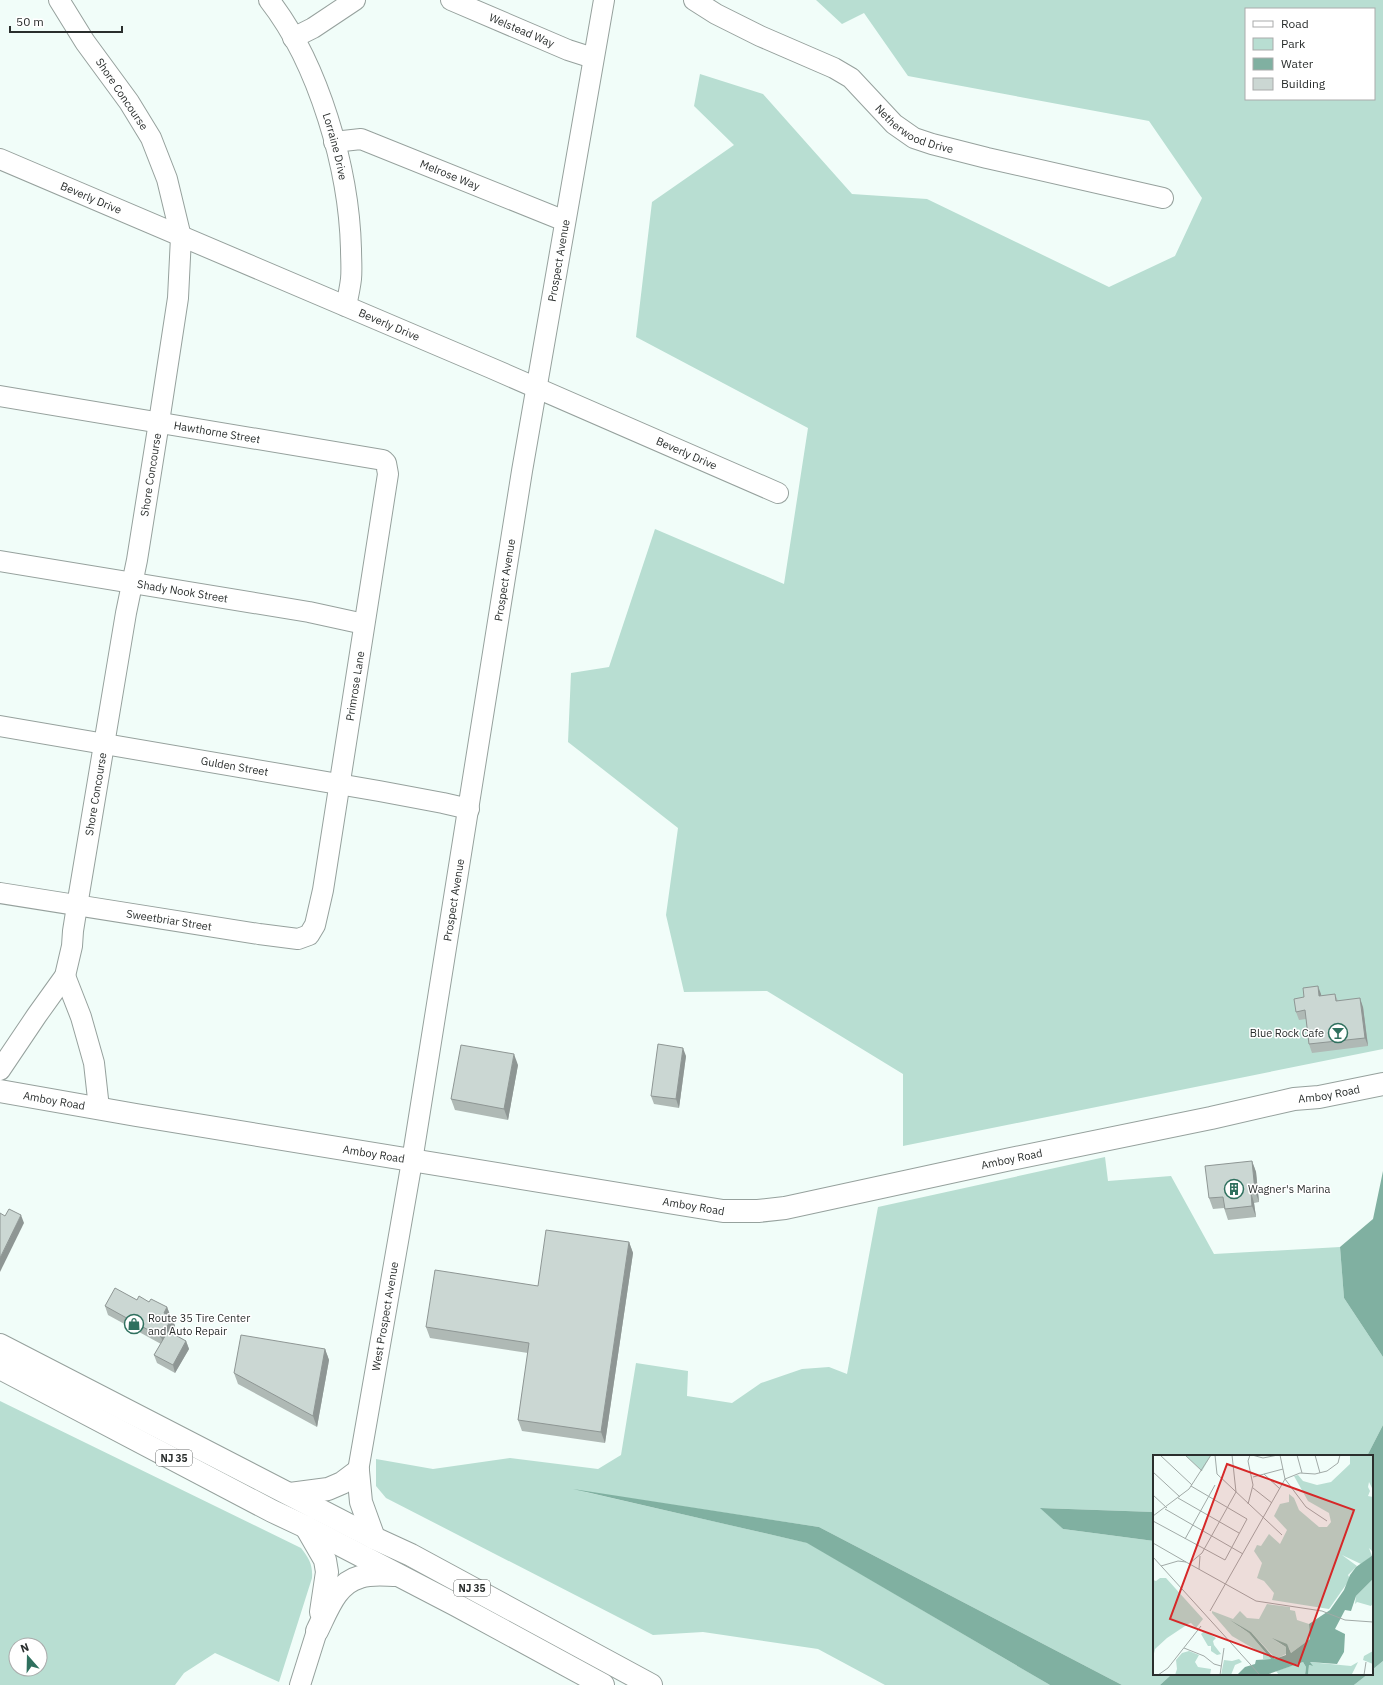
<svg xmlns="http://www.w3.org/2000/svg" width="1383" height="1685" viewBox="0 0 1383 1685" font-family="'IBM Plex Sans',sans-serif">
<rect width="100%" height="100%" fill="#f1fdf9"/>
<!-- green -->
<g fill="#b8ded2" fill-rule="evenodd">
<path d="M816,0H1383V1049L903,1146V1074L767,991L684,992L666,915L678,828L568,742L571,673L609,667L655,529L784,584L808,428L636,337L652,202L734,145L694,106L700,74L763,94L852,194L927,199L1109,287L1175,256L1202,198L1149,121L908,76L864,13L842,24ZM1246,9H1374V99H1246Z"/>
<polygon points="1105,1157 1108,1181 1171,1176 1214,1254 1340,1247 1344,1298 1383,1357 1383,1425 1367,1456 1154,1456 1154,1512 1041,1508 1063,1529 1154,1541 1154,1674 1172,1674 1160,1685 1122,1685 819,1527 581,1491 808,1543 1050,1685 885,1685 818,1649 703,1632 653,1635 386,1498 376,1486 376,1459 433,1469 510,1458 598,1469 621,1455 636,1363 688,1371 687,1396 732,1403 761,1383 802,1369 829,1367 847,1374 878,1207"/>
<path d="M0,1401L301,1548C309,1558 313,1565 312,1578L279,1682L215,1653L184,1673L175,1685H0ZM16,1645H40V1669H16Z"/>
<polygon points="1383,1661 1383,1685 1354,1685 1368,1674 1372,1674 1372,1670"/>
</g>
<!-- water -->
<g fill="#80b0a1">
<polygon points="1383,1171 1383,1357 1344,1298 1340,1247 1373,1219"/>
<polygon points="1383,1425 1383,1661 1372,1670 1372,1456 1367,1456"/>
<polygon points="573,1489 819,1527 1122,1685 1050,1685 807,1543"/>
<polygon points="1040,1508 1154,1512 1154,1541 1063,1529"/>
<polygon points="1172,1674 1368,1674 1354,1685 1160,1685"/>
</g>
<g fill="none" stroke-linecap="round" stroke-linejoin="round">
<!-- minor casing -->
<g stroke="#96a19d" stroke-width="22">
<g id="minor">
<path id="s1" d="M269,0C319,64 349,169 351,249C351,259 352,269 351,279C350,288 348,297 346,306"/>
<path id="s2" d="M451,0L568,50L593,58"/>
<path id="s3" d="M694,0L716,14L760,36L834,68L851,78L894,124L914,138L932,144L987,158L1163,198"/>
<polyline points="293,38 313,28 355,0"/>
<path id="s4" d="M334,142L361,139L565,221"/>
<path id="s5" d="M0,159L491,368L778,493"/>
<path id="s6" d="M0,396L383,460L386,463L388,474L323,890L315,925L309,935L298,939L259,934L0,893"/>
<path id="s7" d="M0,561L309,612L364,624"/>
<path id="s8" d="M0,726L379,791L443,803L469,809"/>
<polyline points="65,976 81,1017 94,1063 99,1108"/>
<path id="s9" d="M0,1070L37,1015L65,976L72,946L73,931L77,906L126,613L137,560L159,422L178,298L181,237L167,179L151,138L129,102L85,42L59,0"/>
<path id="s10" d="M358,1471L412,1161L522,471L604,0"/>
<polyline points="300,1685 317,1631"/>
</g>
</g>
<!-- major casing -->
<g stroke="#96a19d" stroke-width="24">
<g id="major">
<path id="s11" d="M0,1091L136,1115L723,1211H758L785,1208L1006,1160L1211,1118L1294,1099L1319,1097L1383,1084"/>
</g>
</g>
<!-- highway casing -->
<g stroke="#96a19d" stroke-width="24">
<g id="highway">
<polyline points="0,1345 374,1538 411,1555 651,1685"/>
<polyline points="0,1368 272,1511 306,1527 456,1605 603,1685"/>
<polyline points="358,1471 361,1502 374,1538"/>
<polyline points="290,1494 328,1489 342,1483 358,1471"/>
<polyline points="306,1527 325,1560 327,1572 321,1612"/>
<path d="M317,1631C327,1611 336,1583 360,1577C371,1573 385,1575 397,1575"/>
</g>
</g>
<!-- minor -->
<use href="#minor" stroke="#fff" stroke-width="20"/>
<!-- major -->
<use href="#major" stroke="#fff" stroke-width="22"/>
<!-- highway -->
<use href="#highway" stroke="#fff" stroke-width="22"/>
</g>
<!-- wall -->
<g fill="#afb9b5">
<polygon points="1321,994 1321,996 1335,994 1338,1001 1363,1007 1368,1046 1312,1053 1309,1044 1306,1019 1299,1020 1296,1012"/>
<polygon points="686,1056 679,1108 654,1104 651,1096"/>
<polygon points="518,1065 508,1120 455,1110 451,1099"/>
<polygon points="1252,1161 1256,1172 1259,1202 1254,1203 1256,1217 1228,1220 1224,1208 1213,1209 1209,1198"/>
<polygon points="629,1242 633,1253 605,1443 522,1431 518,1420 528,1353 430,1338 426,1327 538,1286"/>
<polygon points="137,1300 149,1302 167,1307 170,1315 169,1316 172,1318 175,1326 171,1332 186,1341 189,1349 175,1373 157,1363 154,1355 161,1344 108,1315 105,1306"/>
<polygon points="325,1349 329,1360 317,1427 238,1384 234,1373"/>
</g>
<!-- shaded-wall -->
<g fill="#8e9694">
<polygon points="1318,986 1321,994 1322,1004 1319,996"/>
<polygon points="1360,998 1363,1007 1368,1046 1365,1038"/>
<polygon points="683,1048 686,1056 679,1108 676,1099"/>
<polygon points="514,1054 518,1065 508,1120 504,1109"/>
<polygon points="1252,1161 1256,1172 1259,1202 1255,1191"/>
<polygon points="1251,1192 1254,1203 1256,1217 1252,1206"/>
<polygon points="21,1215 24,1223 0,1272 0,1258"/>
<polygon points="629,1242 633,1253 605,1443 601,1432"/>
<polygon points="167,1307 170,1315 167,1321 164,1313"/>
<polygon points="172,1318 175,1326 164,1345 161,1337"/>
<polygon points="186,1341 189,1349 175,1373 173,1365"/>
<polygon points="325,1349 329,1360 317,1427 313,1416"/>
</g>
<!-- building -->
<g fill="#cbd7d3" stroke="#8e9694">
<polygon points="1318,986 1319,996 1335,994 1336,1001 1360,998 1365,1038 1309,1044 1305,1010 1296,1012 1294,999 1304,997 1303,988"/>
<polygon points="658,1044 683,1048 676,1099 651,1096"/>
<polygon points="461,1045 514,1054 504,1109 451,1099"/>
<polygon points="1252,1161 1255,1191 1251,1192 1252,1206 1225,1209 1223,1197 1209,1198 1205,1166"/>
<polygon points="9,1209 21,1215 0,1258 0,1213 5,1216"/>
<polygon points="546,1230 629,1242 601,1432 518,1420 529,1343 426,1327 435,1270 538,1286"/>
<polygon points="115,1288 137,1300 139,1296 149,1302 151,1299 167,1307 164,1313 172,1318 161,1337 105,1306"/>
<polygon points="168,1331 186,1341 173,1365 154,1355"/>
<polygon points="241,1335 325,1349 313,1416 234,1373"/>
</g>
<!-- icons -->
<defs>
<g id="bar-ring" transform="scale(1)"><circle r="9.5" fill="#fff" stroke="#2f705e" stroke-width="1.5"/><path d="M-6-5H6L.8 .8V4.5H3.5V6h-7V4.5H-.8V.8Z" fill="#2f705e"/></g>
<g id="building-ring" transform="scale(1)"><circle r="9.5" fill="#fff" stroke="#2f705e" stroke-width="1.5"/><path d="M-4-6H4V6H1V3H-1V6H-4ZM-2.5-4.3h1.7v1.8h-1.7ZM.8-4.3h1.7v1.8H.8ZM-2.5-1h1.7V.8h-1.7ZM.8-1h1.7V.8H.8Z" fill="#2f705e"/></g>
<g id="shop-ring" transform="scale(1)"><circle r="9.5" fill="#fff" stroke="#2f705e" stroke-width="1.5"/><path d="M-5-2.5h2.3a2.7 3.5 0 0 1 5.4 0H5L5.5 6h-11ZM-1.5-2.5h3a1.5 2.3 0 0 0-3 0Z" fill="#2f705e"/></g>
</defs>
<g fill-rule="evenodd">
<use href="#bar-ring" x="1338" y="1033"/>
<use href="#building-ring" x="1234" y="1189"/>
<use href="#shop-ring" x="134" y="1324"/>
</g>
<g text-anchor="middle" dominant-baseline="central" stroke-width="3" stroke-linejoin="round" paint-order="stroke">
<!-- shield labels -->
<g fill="#fff" stroke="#6a6d6c" stroke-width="1">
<rect x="156" y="1450" width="36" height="16" rx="3"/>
<rect x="454" y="1580" width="36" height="16" rx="3"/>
</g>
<g font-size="10" font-weight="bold" fill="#2a2e2d">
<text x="174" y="1458">NJ 35</text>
<text x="472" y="1588">NJ 35</text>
</g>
<!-- street labels -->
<g font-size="11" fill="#2a2e2d" stroke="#fff">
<text stroke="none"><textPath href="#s2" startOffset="77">Welstead Way</textPath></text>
<text transform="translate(122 94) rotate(56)">Shore Concourse</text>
<text stroke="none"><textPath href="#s3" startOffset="259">Netherwood Drive</textPath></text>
<text stroke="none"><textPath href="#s1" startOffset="162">Lorraine Drive</textPath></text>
<text stroke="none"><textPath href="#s4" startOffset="123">Melrose Way</textPath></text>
<text stroke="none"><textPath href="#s5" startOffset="99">Beverly Drive</textPath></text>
<text stroke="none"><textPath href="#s10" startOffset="1227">Prospect Avenue</textPath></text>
<text stroke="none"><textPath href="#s5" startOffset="423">Beverly Drive</textPath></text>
<text stroke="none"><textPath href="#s6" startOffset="220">Hawthorne Street</textPath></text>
<text stroke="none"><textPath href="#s5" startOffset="747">Beverly Drive</textPath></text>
<text stroke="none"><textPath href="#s9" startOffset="623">Shore Concourse</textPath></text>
<text stroke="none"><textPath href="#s10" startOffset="903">Prospect Avenue</textPath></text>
<text stroke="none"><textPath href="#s7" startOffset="185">Shady Nook Street</textPath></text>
<text transform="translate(355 686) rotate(-81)">Primrose Lane</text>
<text stroke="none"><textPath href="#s8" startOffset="238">Gulden Street</textPath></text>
<text stroke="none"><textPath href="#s9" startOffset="299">Shore Concourse</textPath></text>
<text stroke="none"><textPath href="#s10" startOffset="579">Prospect Avenue</textPath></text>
<text transform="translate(169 920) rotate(9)">Sweetbriar Street</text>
<text stroke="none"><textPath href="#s11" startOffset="1351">Amboy Road</textPath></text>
<text stroke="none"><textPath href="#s11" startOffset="55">Amboy Road</textPath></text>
<text stroke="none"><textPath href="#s11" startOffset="379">Amboy Road</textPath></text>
<text stroke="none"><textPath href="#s11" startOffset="1027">Amboy Road</textPath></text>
<text stroke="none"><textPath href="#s11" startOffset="703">Amboy Road</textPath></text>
<text stroke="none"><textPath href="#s10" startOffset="157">West Prospect Avenue</textPath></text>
</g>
<!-- poi labels -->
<g font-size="11" fill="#2a2e2d" stroke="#fff" text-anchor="start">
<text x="1324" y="1033" text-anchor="end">Blue Rock Cafe</text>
<text x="1248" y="1189">Wagner's Marina</text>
<text x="148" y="1318">Route 35 Tire Center<tspan x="148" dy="13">and Auto Repair</tspan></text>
</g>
</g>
<!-- overview -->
<g transform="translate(1153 1455)">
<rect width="220" height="220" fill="#f1fdf9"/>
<path d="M32,0H58L49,16ZM197,0H220V35L216,27L215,32L217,36L215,41L220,42V97L216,93L219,101L208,109L189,100L204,111L195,120L197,124L176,154L119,145L121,138L111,126L104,123L109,108L101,96L104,90L108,91L116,79L127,89L134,75L121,61L127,49L136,47V39L141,43L146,55L166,72H174L178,67L176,58L155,46L141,21L145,20L150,26L164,30L178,27L197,9ZM7,123H13L50,164L43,173L38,168L35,169L14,183L2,194L0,203V125L3,126ZM220,124V148L218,151L204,147L202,149L203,141ZM114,149L137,152V155L142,156L144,165L156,169L157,184L138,198L136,193L121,185L133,192V199L123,204L98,177L84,170L96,178L118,204H110V199L79,181L59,158V156L80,164L87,156L94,163L106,164ZM51,176L63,183L60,186L61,190L68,199L64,200L58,196V191H55L48,179ZM36,196L46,200L42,207L45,212L58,214L57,220H22L24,214L23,205L29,198ZM220,196V209L210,205L211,201ZM86,204L89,207L82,210L78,220H68L71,205L79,206ZM150,207L153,212L152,220H126L123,216ZM156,207L198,211L205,207L199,219L155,220L156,210L159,211Z" fill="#b8ded2"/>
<path d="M220,100V124L203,141L198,156L192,155L182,174L192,179L191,197L184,209L157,207L160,211L156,210L155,220H152L153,212L150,207L113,220H84L92,212L102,209L103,205L118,204L96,178L77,165L98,177L122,204L133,200V192L119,183L134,189L138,198L157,184L156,169L177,155L191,135L197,120L203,112Z" fill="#80b0a1"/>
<path fill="none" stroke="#a1aaa7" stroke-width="1" d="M7,0L39,30M32,0L49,16M62,0L64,19L129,80M99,0L110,3L125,0M144,0L149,18M162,0L167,18M0,17L27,42M111,19L127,34M100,22L130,14M100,33L119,48M0,40L14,53M25,43L86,78M95,49L100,30L95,6L97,0M12,54L90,99M0,61L36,34L58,0M0,66L72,105L94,64L38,31M174,66L153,52L132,24L147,18L162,19L174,16L185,8L187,0M32,84L62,30M0,88L33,107M0,102L107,220M37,108L49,98L83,37L79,0M8,111L25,106L33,107L103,146L169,156L192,165L220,167M46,114L47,101M57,156L132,24L127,0M31,193L51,201L61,209L68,211M5,220L15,213L48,171M67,220L71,193M211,220L213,207"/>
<path fill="#d62828" fill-opacity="0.15" stroke="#d62828" stroke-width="2" d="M74,9L201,55L145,211L17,164Z"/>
<rect width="220" height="220" fill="none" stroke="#2a2e2d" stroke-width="2"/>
</g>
<!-- legend -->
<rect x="1245" y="8" width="130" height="92" fill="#ffffff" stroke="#aaabab"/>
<rect x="1253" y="21" width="20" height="6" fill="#ffffff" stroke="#aaabab"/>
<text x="1281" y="28" font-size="12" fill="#2a2e2d">Road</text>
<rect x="1253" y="38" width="20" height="12" fill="#b8ded2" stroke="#aaabab"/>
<text x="1281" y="48" font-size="12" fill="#2a2e2d">Park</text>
<rect x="1253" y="58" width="20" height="12" fill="#80b0a1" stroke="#aaabab"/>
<text x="1281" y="68" font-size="12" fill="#2a2e2d">Water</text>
<rect x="1253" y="78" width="20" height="12" fill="#cbd7d3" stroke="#aaabab"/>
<text x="1281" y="88" font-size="12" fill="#2a2e2d">Building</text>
<!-- north arrow -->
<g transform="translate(28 1657) rotate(340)"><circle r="19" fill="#ffffff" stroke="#aaabab"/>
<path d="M0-3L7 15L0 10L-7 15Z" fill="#2f705e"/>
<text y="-6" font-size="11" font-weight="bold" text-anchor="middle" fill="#2a2e2d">N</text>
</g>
<!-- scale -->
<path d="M10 26v6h112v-6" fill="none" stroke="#2a2e2d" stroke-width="2"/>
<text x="16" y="26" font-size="12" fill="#2a2e2d" stroke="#ffffff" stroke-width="3" paint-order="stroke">50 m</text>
</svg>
